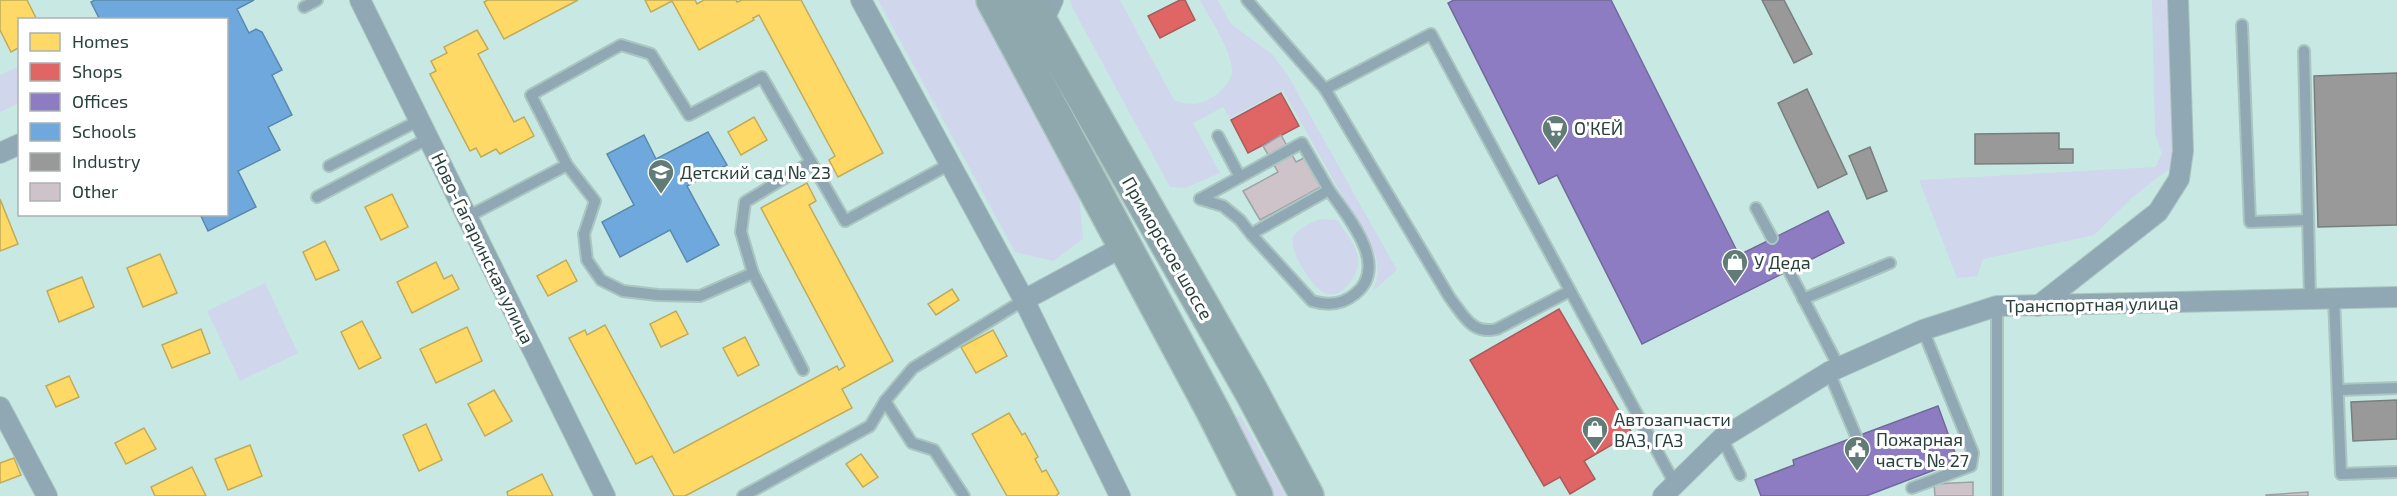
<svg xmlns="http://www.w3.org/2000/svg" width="2397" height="496" viewBox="0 0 2397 496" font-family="'Exo 2',sans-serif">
<rect width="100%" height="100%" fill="#c8e9e3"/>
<!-- green -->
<g fill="#d0d6eb">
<polygon points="878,0 975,0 1079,194 1083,239 1053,261 1015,252"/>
<path d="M1070,0H1120L1174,100C1187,106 1201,105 1213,97C1221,91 1228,85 1231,76C1237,58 1209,17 1200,0H1218L1231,24L1272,54L1288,76L1397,270L1373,291L1378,275L1376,256L1283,90L1230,118L1223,107L1193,123L1220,173L1185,188L1170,187L1072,7Z"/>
<polygon points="2152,0 2176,0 2174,165 2134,196 2094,235 1983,259 1977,276 1957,278 1919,180 2155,167 2162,154 2155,134"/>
<polygon points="19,66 19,103 0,112 0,75"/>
<path d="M1319,219L1337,220C1352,242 1370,260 1348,285C1343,291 1336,296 1328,294C1314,292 1289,251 1293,238C1297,228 1310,224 1319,219Z"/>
<polygon points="265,283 298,353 240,381 207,311"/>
<polygon points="1239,415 1241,417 1286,496 1274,496 1237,422 1236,418"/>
</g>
<!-- homes -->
<g fill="#ffd966" stroke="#bfab5a" stroke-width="1.5">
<polygon points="0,0 27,0 37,20 20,20 20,47 11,52 0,30"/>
<polygon points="488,0 578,0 504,39 484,2"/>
<polygon points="645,0 695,0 697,4 704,0 736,0 737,2 742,0 801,0 883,153 838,177 829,160 835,156 759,15 753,18 754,20 699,50 672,1 651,12"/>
<polygon points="477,30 488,49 478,54 514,122 524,117 534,136 500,154 496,149 481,157 476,148 470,151 430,74 436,71 431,61 447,53 444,47"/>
<polygon points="754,117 767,140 741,155 728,132"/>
<polygon points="807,183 816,201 809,205 893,361 842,389 852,408 685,496 674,496 652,456 636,464 569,338 585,330 587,335 605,325 674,453 837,366 839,370 845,366 761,208"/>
<polygon points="392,194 408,227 381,240 365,207"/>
<polygon points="0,199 18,244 0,251"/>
<polygon points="325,241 339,270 316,280 303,252"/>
<polygon points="160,254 177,293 143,307 127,268"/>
<polygon points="566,260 577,281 548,296 537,276"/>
<polygon points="436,262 444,279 452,275 459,289 412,313 397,282"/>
<polygon points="82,277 94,307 59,322 47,291"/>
<polygon points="952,289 959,300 936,315 928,304"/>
<polygon points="676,311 688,334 661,347 650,324"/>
<polygon points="362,321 381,358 359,369 341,332"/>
<polygon points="467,327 482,361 436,383 420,349"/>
<polygon points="201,329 210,353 172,368 162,345"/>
<polygon points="993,330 1007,356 976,373 961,347"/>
<polygon points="745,337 759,365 738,376 723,348"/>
<polygon points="69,376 79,397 56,407 46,386"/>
<polygon points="494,390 512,421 485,436 468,404"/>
<polygon points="1009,413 1022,435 1025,433 1038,457 1035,459 1042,472 1046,470 1059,493 1056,496 1007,496 972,434"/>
<polygon points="426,424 442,460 419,471 403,435"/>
<polygon points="144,428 156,449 126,464 115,443"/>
<polygon points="250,445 262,476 228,490 215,459"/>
<polygon points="861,454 878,477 863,487 846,464"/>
<polygon points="14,458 21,475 0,483 0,463"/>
<polygon points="192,467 206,496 155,496 151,487"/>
<polygon points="542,474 553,496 508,496 507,492"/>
</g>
<!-- shops -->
<g fill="#e06666" stroke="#a95b5a" stroke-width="1.5">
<polygon points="1185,0 1195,20 1160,38 1148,16 1180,0"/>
<polygon points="1281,93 1299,126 1248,153 1231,120"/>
<polygon points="1559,309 1632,433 1584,461 1595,479 1570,494 1560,477 1544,486 1470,360"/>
</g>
<!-- offices -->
<g fill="#8e7cc3" stroke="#706a9b" stroke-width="1.5">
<polygon points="1454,0 1611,0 1739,255 1828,211 1844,243 1642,344 1557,175 1539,184 1448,3"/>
<polygon points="1938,406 1958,461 1866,496 1761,496 1755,480 1794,465 1793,460"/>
</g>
<!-- schools -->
<g fill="#6fa8dc" stroke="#5a89ac" stroke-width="1.5">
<polygon points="95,0 254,0 237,9 249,33 256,29 262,32 282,70 272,75 292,115 268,127 280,150 238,171 256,207 208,231 200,214 226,214 226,20 100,20 91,2"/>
<polygon points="708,132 727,165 687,186 719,245 687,262 670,230 620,257 602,222 634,205 607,154 644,135 656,159"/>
</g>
<!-- industry -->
<g fill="#999" stroke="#777f7d" stroke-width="1.5">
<polygon points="1762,0 1784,0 1812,54 1794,63"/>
<polygon points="2397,73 2397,225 2318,227 2314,76"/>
<polygon points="1807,89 1847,174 1818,188 1778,103"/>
<polygon points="2059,133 2059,149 2073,149 2073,163 1975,164 1975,134"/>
<polygon points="1870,147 1887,191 1867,199 1849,156"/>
<polygon points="2397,400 2397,439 2353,441 2351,402"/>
</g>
<!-- building -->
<g fill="#cdc3c8" stroke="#9da2a2" stroke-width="1.5">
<polygon points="1281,135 1296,162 1312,154 1328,183 1260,220 1243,191 1278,172 1263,146"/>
<polygon points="1973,482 1973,496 1935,496 1934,484"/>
<polygon points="2308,492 2308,496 2266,496 2266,495"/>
</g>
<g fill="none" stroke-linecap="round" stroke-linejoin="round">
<!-- service casing -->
<g stroke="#abc5c0" stroke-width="14">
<g id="service">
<path d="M1247,0L1325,89L1450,298C1464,316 1472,335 1497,329L1570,291"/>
<polyline points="304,7 317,0"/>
<polyline points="2242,25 2250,222 2308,220"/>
<polyline points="2304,51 2310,299"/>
<polyline points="1325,89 1431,34 1675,484"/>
<polyline points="1218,136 1240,177"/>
<polyline points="567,165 595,201 584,234 587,260 601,280 623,291 658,295 700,296 753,273 741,232 745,202 811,162"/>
<polyline points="329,166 420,120"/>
<polyline points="317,197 429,138"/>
<path d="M1200,199L1223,206L1240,220L1251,234L1312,301C1328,306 1342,305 1355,294C1391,266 1347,216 1329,190L1251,234"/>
<polyline points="1200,199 1302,143 1329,190"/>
<polyline points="1756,208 1772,238"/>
<polyline points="467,217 567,165 531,95 621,45 651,54 689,115 762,77 845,221 950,164"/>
<polyline points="1789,271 1839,367"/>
<polyline points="753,273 803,370"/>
<polyline points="2334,298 2341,474 2397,472"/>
<polyline points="1803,299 1890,263"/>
<polyline points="1829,372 1856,436"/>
<polyline points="2338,390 2397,388"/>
<polyline points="885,401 912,443 934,450 964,496"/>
<polyline points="1722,438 1740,475"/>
<polyline points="1912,488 1971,466 1973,453 1923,330"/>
<polyline points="743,496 870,426 885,401 913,368 1024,300"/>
<polyline points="1997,496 1997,306"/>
</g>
</g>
<!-- minor casing -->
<g stroke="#abc5c0" stroke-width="22">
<g id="minor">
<polyline points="360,0 605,496"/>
<polyline points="861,0 1024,300 1120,496"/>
<polyline points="1041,26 1053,0"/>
<polyline points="0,153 20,144"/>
<polyline points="1024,300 1124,246"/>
<polyline points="2038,306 2158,212 2179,179 2183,151 2178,0"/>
<polyline points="0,407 47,496"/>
<polyline points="1663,496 1722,438 1829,372 1923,330 1997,306 2397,297"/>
</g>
</g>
<!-- trunk casing -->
<g stroke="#abc5c0" stroke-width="36">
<g id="trunk">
<polyline points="993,0 1213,411 1256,496"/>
<polyline points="1028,0 1251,391 1307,496"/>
</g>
</g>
<!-- service -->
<use href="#service" stroke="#8fa8b3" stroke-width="10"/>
<!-- minor -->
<use href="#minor" stroke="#8fa8b3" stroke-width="20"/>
<!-- trunk -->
<use href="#trunk" stroke="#8ea8ad" stroke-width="33"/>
</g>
<!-- icons -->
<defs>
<g id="supermarket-pin" transform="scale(1.35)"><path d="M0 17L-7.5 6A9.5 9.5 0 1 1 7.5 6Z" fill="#617c77" stroke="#fff"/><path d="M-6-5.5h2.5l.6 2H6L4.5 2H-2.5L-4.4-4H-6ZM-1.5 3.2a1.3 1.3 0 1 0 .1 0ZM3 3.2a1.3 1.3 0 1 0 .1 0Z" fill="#fff"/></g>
<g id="school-pin" transform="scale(1.35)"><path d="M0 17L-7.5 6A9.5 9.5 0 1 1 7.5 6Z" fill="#617c77" stroke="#fff"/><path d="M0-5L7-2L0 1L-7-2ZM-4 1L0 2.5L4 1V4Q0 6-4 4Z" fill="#fff"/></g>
<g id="shop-pin" transform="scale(1.35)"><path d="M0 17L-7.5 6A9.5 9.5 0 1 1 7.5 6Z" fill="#617c77" stroke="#fff"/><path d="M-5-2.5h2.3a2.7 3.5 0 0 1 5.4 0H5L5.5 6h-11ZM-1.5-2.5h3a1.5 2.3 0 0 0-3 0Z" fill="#fff"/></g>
<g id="civic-pin" transform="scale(1.35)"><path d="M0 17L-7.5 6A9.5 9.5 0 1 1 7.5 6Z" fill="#617c77" stroke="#fff"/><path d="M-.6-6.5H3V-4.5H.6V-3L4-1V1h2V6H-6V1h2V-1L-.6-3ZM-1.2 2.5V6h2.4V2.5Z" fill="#fff"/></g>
</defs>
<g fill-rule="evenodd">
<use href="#supermarket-pin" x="1555" y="128"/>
<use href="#school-pin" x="661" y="172"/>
<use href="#shop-pin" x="1735" y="262"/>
<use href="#shop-pin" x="1595" y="429"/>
<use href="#civic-pin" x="1857" y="449"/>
</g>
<g text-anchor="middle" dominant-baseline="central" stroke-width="6" stroke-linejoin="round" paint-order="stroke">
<!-- poi labels -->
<g font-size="18" fill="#29413d" stroke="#fff" text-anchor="start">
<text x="1574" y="128">О’КЕЙ</text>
<text x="680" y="172">Детский сад № 23</text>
<text x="1754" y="262">У Деда</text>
<text x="1614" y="419">Автозапчасти<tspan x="1614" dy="21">ВАЗ, ГАЗ</tspan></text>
<text x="1876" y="439">Пожарная<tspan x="1876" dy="21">часть № 27</tspan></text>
</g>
<!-- street labels -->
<g font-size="18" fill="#29413d" stroke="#fff">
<text transform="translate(483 248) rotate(64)">Ново-Гагаринская улица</text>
<text transform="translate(1168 248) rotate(60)">Приморское шоссе</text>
<text transform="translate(2092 304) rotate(-1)">Транспортная улица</text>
</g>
</g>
<!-- legend -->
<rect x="18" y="18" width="210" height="198" fill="#ffffff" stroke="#a9b3b1" stroke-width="1.5"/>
<rect x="30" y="33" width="30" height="18" fill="#ffd966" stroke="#a9b3b1" stroke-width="1.5"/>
<text x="72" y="48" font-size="18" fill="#29413d">Homes</text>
<rect x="30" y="63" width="30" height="18" fill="#e06666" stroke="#a9b3b1" stroke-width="1.5"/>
<text x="72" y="78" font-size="18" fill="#29413d">Shops</text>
<rect x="30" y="93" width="30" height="18" fill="#8e7cc3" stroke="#a9b3b1" stroke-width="1.5"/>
<text x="72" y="108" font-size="18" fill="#29413d">Offices</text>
<rect x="30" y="123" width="30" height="18" fill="#6fa8dc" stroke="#a9b3b1" stroke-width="1.5"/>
<text x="72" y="138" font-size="18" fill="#29413d">Schools</text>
<rect x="30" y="153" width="30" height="18" fill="#999999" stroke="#a9b3b1" stroke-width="1.5"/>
<text x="72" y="168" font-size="18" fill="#29413d">Industry</text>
<rect x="30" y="183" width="30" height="18" fill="#cdc3c8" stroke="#a9b3b1" stroke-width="1.5"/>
<text x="72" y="198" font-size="18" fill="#29413d">Other</text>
</svg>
